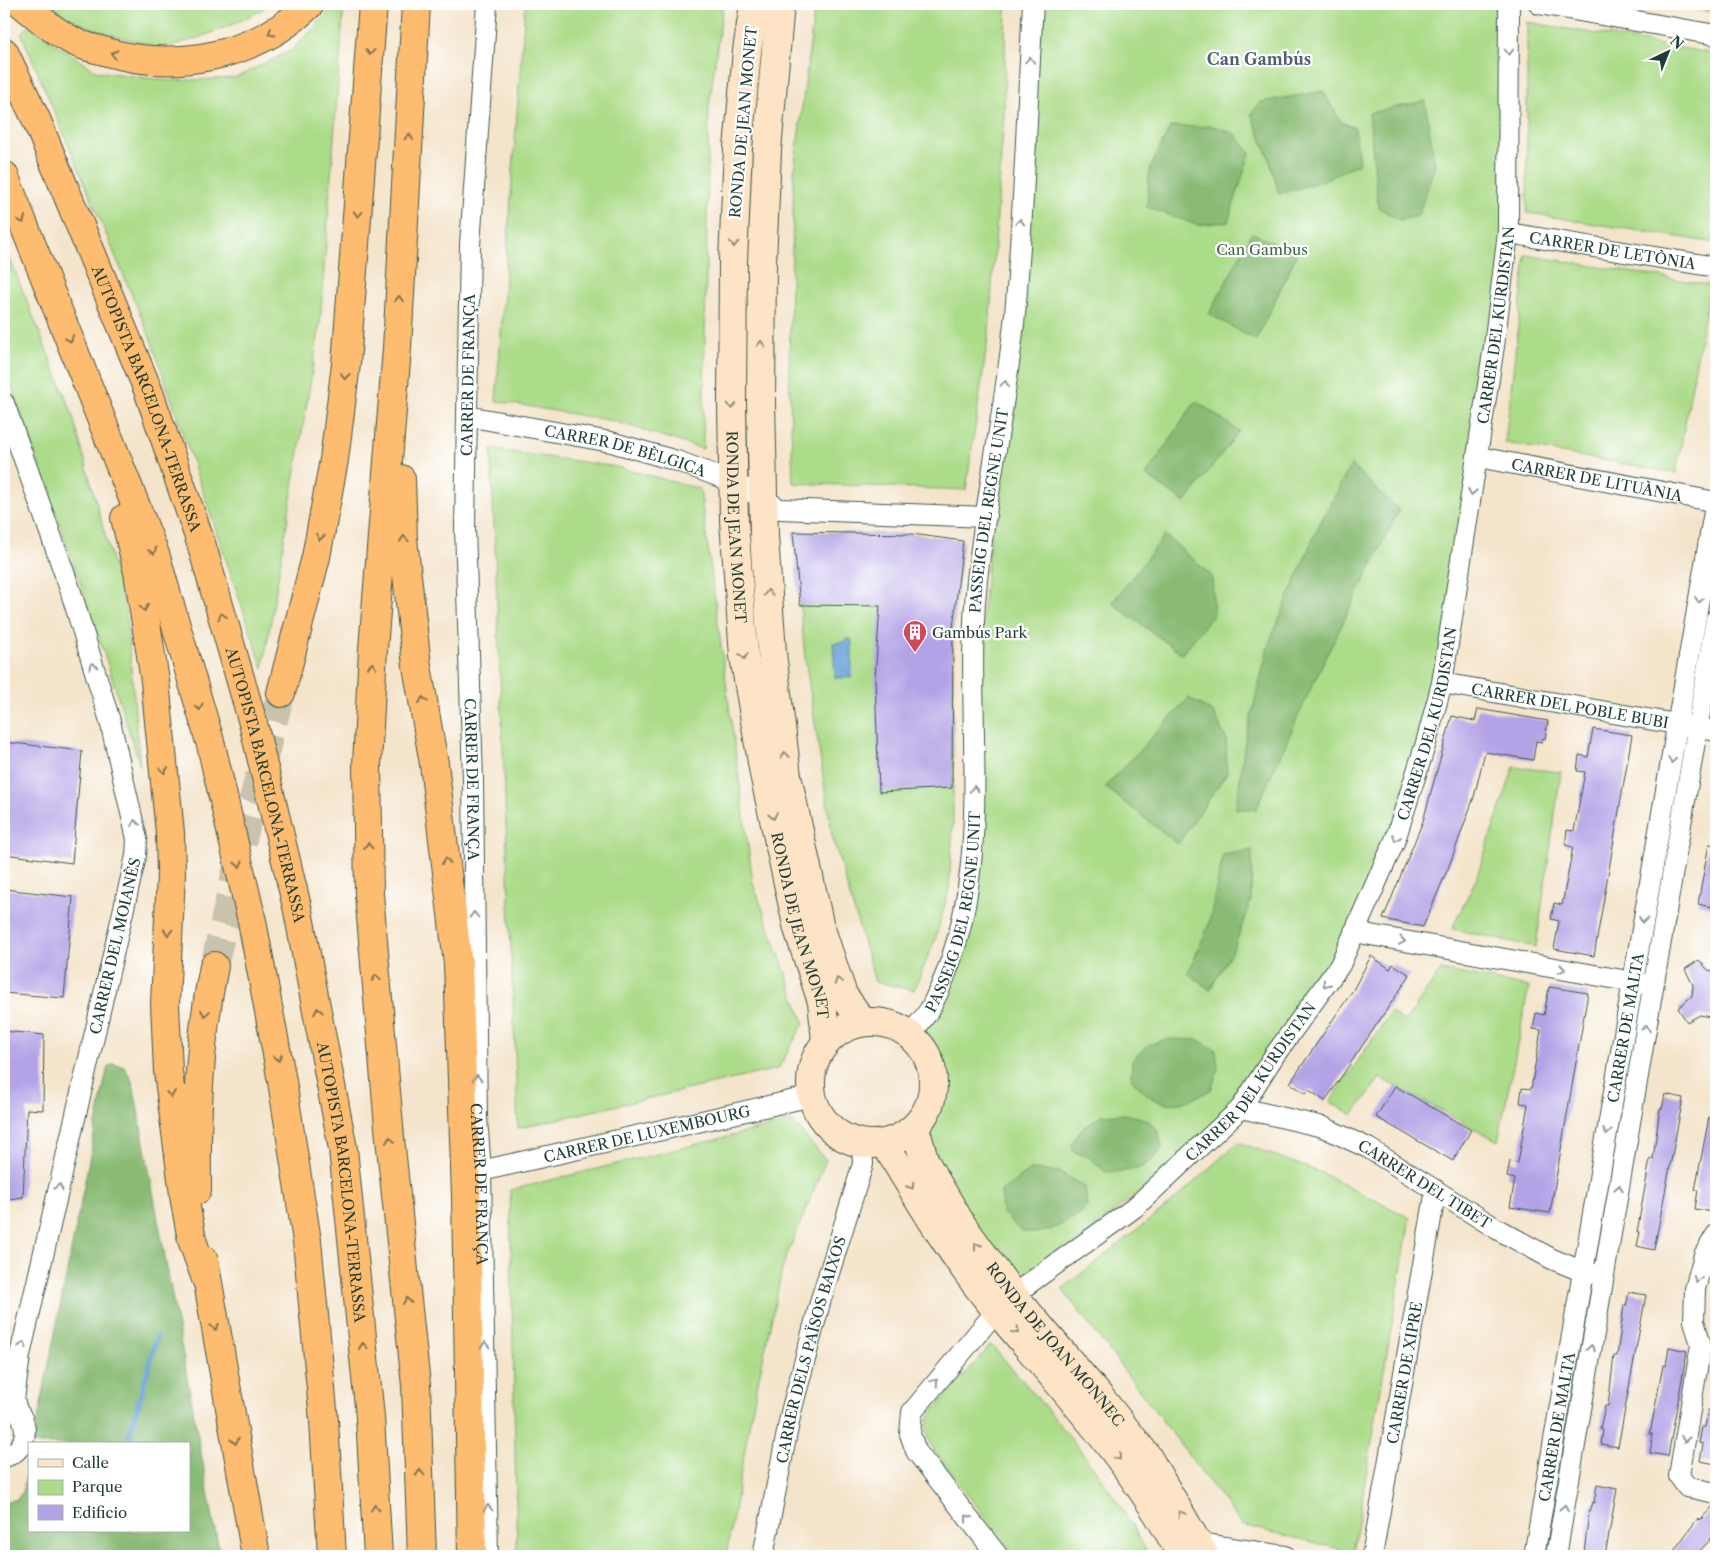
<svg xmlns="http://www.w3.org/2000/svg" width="1720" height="1560" viewBox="0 0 1720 1560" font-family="'Libre Caslon Text',serif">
<rect width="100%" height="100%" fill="#fff"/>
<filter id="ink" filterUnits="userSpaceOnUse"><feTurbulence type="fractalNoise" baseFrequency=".02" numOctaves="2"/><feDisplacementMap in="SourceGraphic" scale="10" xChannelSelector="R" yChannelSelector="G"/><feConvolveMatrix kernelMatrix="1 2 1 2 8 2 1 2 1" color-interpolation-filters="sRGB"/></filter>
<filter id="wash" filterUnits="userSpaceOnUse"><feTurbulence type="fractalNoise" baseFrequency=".0096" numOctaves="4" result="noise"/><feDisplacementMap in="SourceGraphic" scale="20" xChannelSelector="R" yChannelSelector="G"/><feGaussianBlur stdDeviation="1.12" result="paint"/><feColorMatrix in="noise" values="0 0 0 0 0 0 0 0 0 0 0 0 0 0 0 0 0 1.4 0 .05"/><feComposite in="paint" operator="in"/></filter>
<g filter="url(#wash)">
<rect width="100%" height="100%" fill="#f4e4cb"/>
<!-- green -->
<g fill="#acdb89" stroke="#668c5e">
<path d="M49,4H270C253,18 182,47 160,47C154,47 147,44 141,42C109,35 75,25 49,4Z"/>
<polygon points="337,4 344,4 320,324 263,668 151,340 21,33 29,26 96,71 170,81 235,78 292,50"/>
<polygon points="525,4 723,4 709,107 703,449 614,421 496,401"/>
<polygon points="815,4 1006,4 1004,114 989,331 966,490 793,483 789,366 794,172"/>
<path d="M1033,4H1509L1508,233L1442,683L1354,932L1241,1108L1013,1295L915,1128C941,1091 939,1068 910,1035L932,1007L968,886L973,699L1015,315Z"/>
<polygon points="1662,4 1716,4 1716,13"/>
<polygon points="1527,22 1716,54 1716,243 1527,213"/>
<polygon points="4,244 72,413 126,612 140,766 99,637 4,364"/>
<polygon points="1526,255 1710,285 1676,473 1505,443"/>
<polygon points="491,449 617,467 700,489 753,883 804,1023 778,1069 518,1128"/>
<polygon points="793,532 912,534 963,541 953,628 953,823 949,890 935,940 914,990 875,982 832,835 805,658"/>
<polygon points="1514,767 1561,772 1536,947 1452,929 1476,879"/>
<polygon points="1441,970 1529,987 1498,1141 1380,1078 1353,1115 1330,1102 1391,1012 1405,1022"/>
<polygon points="792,1121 826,1160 783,1265 751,1415 726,1556 517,1556 510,1190"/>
<polygon points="1238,1142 1322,1173 1410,1218 1353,1552 1242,1525 1062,1289 1170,1204"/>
<path d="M991,1345C1049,1410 1109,1478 1149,1556H1015L935,1452C927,1438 924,1428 931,1413Z"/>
</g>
<!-- forest -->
<g fill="#89bb75" stroke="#547c54">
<polygon points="1323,91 1341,122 1355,128 1359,163 1322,181 1279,194 1268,155 1251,114 1261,102"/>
<polygon points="1425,101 1435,165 1418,216 1399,220 1378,207 1369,113"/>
<polygon points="1214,126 1235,134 1250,153 1228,222 1197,225 1147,207 1149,171 1170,127"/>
<polygon points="1252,233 1297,254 1256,340 1209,314"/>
<polygon points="1196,401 1239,431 1185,503 1146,475"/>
<polygon points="1351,465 1399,510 1317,675 1256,809 1236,809 1245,741 1269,643 1318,527"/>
<polygon points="1165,535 1212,576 1214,614 1182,654 1112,603"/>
<polygon points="1189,698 1214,713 1226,739 1227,773 1178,844 1105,787"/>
<polygon points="1252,850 1251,900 1235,946 1210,990 1188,973 1209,924 1223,855"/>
<path d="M1167,1039L1199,1040L1216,1050L1218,1070L1211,1090C1175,1109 1158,1111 1131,1078L1132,1060L1148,1045Z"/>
<polygon points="113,1064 125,1067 133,1083 220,1556 4,1556 4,1501 17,1500 22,1492 29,1466 29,1531 189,1531 189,1444 33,1444 105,1079 108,1067"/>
<path d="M1122,1114C1148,1119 1158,1119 1162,1149C1145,1171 1133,1171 1106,1172L1089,1157L1074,1152L1071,1145L1079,1132L1101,1115Z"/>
<path d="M1030,1170L1060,1172L1085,1187L1087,1207C1074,1220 1041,1239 1022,1231C1015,1228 1008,1217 1002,1212L1001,1191Z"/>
</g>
<!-- water -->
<polygon fill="#669ed4" stroke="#426e84" points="847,638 852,640 852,678 835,678 833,643 843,642"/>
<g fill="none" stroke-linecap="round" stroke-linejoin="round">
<!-- stream -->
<polyline stroke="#669ed4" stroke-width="5.5" points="127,1444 157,1337"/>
</g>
<g id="blocks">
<!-- building -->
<g fill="#b3a2e6">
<polygon points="793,532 912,534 963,541 953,628 952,788 879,792 875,678 880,606 800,605"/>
<polygon points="1478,709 1548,721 1545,739 1543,738 1542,742 1536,741 1533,760 1485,752 1474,797 1449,866 1423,927 1383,919 1423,821 1452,716 1475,721"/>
<polygon points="1593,729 1632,735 1594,956 1554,949 1559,921 1551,919 1554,903 1562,905 1573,847 1565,845 1567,830 1574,831 1585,772 1577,771 1579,755 1588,757"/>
<polygon points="4,742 82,751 72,863 4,854"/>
<polygon points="1709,844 1716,845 1716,902 1713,902 1711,907 1698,904"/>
<polygon points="4,889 73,897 64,998 4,993"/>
<polygon points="1371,956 1390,969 1393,964 1410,975 1325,1101 1309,1090 1306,1094 1290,1083 1353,990"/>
<polygon points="1699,960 1708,970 1716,972 1716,1018 1700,1015 1687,1022 1678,1008 1692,996 1693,985 1685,969"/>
<polygon points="1549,987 1588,993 1550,1213 1510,1207 1515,1179 1507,1177 1510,1161 1518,1163 1528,1104 1520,1103 1522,1088 1531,1089 1541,1030 1533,1029 1536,1013 1544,1015"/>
<polygon points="4,1031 44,1035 43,1110 27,1109 23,1197 4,1200"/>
<polygon points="1395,1086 1471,1130 1453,1161 1376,1117"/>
<polygon points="1665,1094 1683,1098 1654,1250 1637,1246 1640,1232 1637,1232 1650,1159 1653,1159 1660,1108 1662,1109"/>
<polygon points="1709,1117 1716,1118 1716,1194 1713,1212 1695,1209 1698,1190 1695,1190 1698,1174"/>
<polygon points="1629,1292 1646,1295 1618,1447 1601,1444 1603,1430 1600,1429 1605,1406 1608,1406 1614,1356 1617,1356 1624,1305 1626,1306"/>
<polygon points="1669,1347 1687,1351 1668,1456 1650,1453 1653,1434 1650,1434 1663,1365 1666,1366"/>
<polygon points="1708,1410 1716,1411 1716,1464 1700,1461 1703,1444 1699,1443 1702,1427 1705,1427"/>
<polygon points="1597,1485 1617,1489 1605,1556 1584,1553 1589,1512 1592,1502 1594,1503"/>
<polygon points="1714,1505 1716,1505 1716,1530 1710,1540 1695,1556 1670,1556 1698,1518 1700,1520"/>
</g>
</g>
</g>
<g filter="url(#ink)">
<use href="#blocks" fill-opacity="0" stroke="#3f564b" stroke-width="1"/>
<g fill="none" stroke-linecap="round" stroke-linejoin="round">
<!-- highway-tunnel -->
<polyline stroke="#c9c3ad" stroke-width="28" stroke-dasharray="28 14" stroke-linecap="butt" points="214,966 248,818 281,693"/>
<!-- street casing -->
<g stroke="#3f564b" stroke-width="22">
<g id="street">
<path id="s1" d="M487,4L470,245L465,527L473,780L477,1118L481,1171L488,1556"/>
<polyline points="1539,4 1716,35"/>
<path id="s2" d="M1508,233L1716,267"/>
<polyline points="4,403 70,589 110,721 137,839 136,856 20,1355 14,1400 17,1410"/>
<path id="s3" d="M467,416L611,442L677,461L734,482L780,509L986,517"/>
<path id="s4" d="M1478,457L1716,502"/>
<path id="s5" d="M1442,683L1716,731"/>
<polyline points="1354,932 1645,984"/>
<path id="s6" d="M910,1035C917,1025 927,1016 932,1005C1000,873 962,721 977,580C987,491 1006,403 1015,314C1024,211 1027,107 1033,4"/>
<path id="s7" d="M1241,1108L1323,1127L1368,1148L1497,1229L1552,1259L1584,1272L1595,1274"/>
<path id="s8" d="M481,1171L812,1096"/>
<polyline points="1716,1235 1704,1255 1695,1289 1694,1321 1701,1345 1679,1476 1687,1487 1716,1493"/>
<path d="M4,1457C31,1451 32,1413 6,1404"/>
<polyline points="1198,1543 1285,1556"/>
<path id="s9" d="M763,1556L791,1412L821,1299L863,1164L862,1144"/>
<path id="s10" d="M998,1556L916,1451L910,1434L912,1412L997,1310L1013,1295L1134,1208L1241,1108L1274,1056L1340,965L1395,840L1426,743L1442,683L1494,346L1508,233L1509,4"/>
<path id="s11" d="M1372,1556L1436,1190"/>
<path id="s12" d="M1534,1556L1716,500"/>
<polyline points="1556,1556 1716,619"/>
</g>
</g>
<!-- secondary casing -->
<g stroke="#3f564b" stroke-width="30">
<g id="secondary">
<path id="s13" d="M754,4L747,51L738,148L733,261L732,403L734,521L744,656L764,774L798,929L822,1002L826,1041"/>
<polyline points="780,4 767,150 762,262 761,403 764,536 772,653 787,776 819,923 843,995 863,1022"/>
<circle cx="872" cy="1083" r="61"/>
<path id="s14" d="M915,1128L925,1162L962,1225L1013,1295L1100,1397L1147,1456L1205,1556"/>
<path d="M885,1144C920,1201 954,1260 997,1311C1063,1389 1134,1465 1182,1556"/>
</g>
</g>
<!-- highway casing -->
<g stroke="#3f564b" stroke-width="30">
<g id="highway">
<path d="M22,4C39,18 55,32 75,42C83,46 92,48 100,50C172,73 255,58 310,4"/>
<polyline points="416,4 397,348 373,649 367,765 369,894 390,1138 416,1385 422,1556"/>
<path id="s15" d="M4,52L36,119L148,390L201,543L253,723L298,911L343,1149L370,1417L378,1556"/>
<polyline points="4,175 155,554 211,745 252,921 282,1081 307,1241 324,1421 332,1556"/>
<polyline points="401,479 403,539 417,666 434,764 458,964 466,1196 472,1556"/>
<polyline points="125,518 138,572 155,681 170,833 171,874 165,1004 168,1071 185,1202 192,1240 206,1279"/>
<polyline points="281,693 316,557 334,460 346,364 373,4"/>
<path d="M197,1190C196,1114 199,1040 214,966"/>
<polyline points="204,1260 256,1556"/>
</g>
</g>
<!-- street -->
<use href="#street" stroke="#fff" stroke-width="20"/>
<!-- secondary -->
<use href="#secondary" stroke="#fee4c6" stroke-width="28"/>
<!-- highway -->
<use href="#highway" stroke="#fdbc70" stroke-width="28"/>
</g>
<!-- one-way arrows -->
<defs><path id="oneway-chevron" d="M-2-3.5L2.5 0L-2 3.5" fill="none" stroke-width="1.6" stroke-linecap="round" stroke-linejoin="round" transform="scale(1.25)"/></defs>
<g stroke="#83764f">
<use href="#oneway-chevron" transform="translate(271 33) rotate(149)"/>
<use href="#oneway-chevron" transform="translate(370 52) rotate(94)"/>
<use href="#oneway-chevron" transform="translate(114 54) rotate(-166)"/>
<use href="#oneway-chevron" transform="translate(409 137) rotate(-87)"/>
<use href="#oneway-chevron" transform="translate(358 214) rotate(94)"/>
<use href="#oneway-chevron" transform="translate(22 220) rotate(68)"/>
<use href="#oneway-chevron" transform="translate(399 299) rotate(-87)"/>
<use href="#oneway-chevron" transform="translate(70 339) rotate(68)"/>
<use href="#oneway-chevron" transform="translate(345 376) rotate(97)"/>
<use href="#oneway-chevron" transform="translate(320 537) rotate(101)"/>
<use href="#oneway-chevron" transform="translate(404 539) rotate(-94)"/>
<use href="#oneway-chevron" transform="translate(153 551) rotate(70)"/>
<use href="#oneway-chevron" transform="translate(144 608) rotate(82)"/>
<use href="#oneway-chevron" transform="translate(222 616) rotate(-106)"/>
<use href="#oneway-chevron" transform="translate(372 666) rotate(-87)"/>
<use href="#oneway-chevron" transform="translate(423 700) rotate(-100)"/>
<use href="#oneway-chevron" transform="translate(199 707) rotate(74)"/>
<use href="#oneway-chevron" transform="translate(164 770) rotate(84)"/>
<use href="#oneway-chevron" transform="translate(368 846) rotate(-91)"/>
<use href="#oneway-chevron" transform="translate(446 861) rotate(-97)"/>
<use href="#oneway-chevron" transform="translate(239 864) rotate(77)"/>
<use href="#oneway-chevron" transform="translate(168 932) rotate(93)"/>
<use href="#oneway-chevron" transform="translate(376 978) rotate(-95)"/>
<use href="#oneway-chevron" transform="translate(318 1011) rotate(-101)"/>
<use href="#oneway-chevron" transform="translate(205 1013) rotate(98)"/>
<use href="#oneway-chevron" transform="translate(278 1058) rotate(79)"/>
<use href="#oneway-chevron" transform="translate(171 1094) rotate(84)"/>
<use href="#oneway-chevron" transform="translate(390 1140) rotate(-96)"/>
<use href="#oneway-chevron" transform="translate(407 1301) rotate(-96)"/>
<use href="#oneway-chevron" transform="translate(215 1327) rotate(80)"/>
<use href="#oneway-chevron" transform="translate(363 1346) rotate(-95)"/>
<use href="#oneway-chevron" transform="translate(235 1441) rotate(80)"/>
<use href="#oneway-chevron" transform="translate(420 1473) rotate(-92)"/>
<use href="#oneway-chevron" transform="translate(375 1508) rotate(-93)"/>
</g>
<g stroke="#8f9e9a">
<use href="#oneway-chevron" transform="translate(1509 52) rotate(90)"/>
<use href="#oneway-chevron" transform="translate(1030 60) rotate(-86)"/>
<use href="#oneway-chevron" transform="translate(1020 222) rotate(-87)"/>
<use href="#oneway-chevron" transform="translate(1005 384) rotate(-82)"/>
<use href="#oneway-chevron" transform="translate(1472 492) rotate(99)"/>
<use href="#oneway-chevron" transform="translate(1699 600) rotate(100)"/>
<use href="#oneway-chevron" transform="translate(93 666) rotate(-107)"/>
<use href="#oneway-chevron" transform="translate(1672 760) rotate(100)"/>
<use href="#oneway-chevron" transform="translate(974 789) rotate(-91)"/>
<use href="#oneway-chevron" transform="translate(135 823) rotate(-100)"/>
<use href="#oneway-chevron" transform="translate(1396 838) rotate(110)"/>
<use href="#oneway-chevron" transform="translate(474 915) rotate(-91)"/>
<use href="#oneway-chevron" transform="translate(1643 920) rotate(100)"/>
<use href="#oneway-chevron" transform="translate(1402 941) rotate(10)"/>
<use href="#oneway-chevron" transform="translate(1562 969) rotate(10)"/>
<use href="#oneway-chevron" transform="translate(1326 984) rotate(126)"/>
<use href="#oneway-chevron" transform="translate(1646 1028) rotate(-80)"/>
<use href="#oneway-chevron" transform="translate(477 1078) rotate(-91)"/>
<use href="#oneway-chevron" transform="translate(1607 1132) rotate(99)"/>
<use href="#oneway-chevron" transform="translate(59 1187) rotate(-77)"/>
<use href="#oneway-chevron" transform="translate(1619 1188) rotate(-80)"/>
<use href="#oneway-chevron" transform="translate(1697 1279) rotate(104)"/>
<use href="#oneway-chevron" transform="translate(23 1345) rotate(-77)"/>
<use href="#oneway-chevron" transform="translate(485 1345) rotate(-91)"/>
<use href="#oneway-chevron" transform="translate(1591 1348) rotate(-80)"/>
<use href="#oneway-chevron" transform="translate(935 1382) rotate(-51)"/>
<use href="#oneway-chevron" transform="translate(1685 1439) rotate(99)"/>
<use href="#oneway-chevron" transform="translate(488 1508) rotate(-91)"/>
<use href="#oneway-chevron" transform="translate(1564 1508) rotate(-80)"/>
<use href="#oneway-chevron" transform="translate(968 1518) rotate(-128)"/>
</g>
<g stroke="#8e907d">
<use href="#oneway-chevron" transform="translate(734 244) rotate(92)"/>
<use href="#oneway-chevron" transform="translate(761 344) rotate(-89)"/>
<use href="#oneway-chevron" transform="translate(732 406) rotate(90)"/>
<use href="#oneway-chevron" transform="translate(768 593) rotate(-94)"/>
<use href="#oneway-chevron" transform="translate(744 656) rotate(83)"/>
<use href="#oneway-chevron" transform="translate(785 755) rotate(-97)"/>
<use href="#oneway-chevron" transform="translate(773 816) rotate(78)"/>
<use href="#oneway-chevron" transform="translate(838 981) rotate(-108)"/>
<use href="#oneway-chevron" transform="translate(911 1186) rotate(58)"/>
<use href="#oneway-chevron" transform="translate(977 1246) rotate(-126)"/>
<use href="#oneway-chevron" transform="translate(1016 1331) rotate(49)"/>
<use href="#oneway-chevron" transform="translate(1118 1457) rotate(53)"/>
<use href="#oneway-chevron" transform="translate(1181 1514) rotate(-121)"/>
</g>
</g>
<!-- icons -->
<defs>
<g id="building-pin" transform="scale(1.25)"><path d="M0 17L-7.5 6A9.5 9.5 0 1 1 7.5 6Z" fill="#d1495b" stroke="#fff"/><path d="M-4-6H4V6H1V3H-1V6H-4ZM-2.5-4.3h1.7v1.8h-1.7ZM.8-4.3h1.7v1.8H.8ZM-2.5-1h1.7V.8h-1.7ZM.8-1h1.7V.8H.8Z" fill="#fff"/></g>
</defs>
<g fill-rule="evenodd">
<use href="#building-pin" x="915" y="632"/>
</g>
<g text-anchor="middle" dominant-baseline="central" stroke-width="4.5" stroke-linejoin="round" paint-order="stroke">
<!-- street labels -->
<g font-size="15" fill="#1f3d34" stroke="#fff">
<text transform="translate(743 122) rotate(-85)">RONDA DE JEAN MONET</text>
<text stroke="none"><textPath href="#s2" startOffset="106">CARRER DE LETÒNIA</textPath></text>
<text stroke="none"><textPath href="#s10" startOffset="1460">CARRER DEL KURDISTAN</textPath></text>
<text transform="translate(468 375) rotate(-89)">CARRER DE FRANÇA</text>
<text stroke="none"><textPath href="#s15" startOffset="375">AUTOPISTA BARCELONA-TERRASSA</textPath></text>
<text stroke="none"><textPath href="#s3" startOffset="162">CARRER DE BÈLGICA</textPath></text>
<text stroke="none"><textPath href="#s4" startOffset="121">CARRER DE LITUÀNIA</textPath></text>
<text stroke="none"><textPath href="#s6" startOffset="539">PASSEIG DEL REGNE UNIT</textPath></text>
<text stroke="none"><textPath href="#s13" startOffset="524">RONDA DE JEAN MONET</textPath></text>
<text stroke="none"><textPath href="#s5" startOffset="130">CARRER DEL POBLE BUBI</textPath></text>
<text stroke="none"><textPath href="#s10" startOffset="1055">CARRER DEL KURDISTAN</textPath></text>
<text stroke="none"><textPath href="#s1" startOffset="776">CARRER DE FRANÇA</textPath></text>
<text stroke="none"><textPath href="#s15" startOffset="780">AUTOPISTA BARCELONA-TERRASSA</textPath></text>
<text stroke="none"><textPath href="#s6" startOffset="134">PASSEIG DEL REGNE UNIT</textPath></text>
<text stroke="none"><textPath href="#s13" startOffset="929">RONDA DE JEAN MONET</textPath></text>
<text transform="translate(115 946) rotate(-77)">CARRER DEL MOIANÈS</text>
<text stroke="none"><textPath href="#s12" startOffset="536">CARRER DE MALTA</textPath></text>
<text stroke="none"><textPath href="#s10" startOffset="650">CARRER DEL KURDISTAN</textPath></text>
<text stroke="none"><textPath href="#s8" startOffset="170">CARRER DE LUXEMBOURG</textPath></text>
<text stroke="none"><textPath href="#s15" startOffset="1185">AUTOPISTA BARCELONA-TERRASSA</textPath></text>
<text stroke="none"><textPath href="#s1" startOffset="1181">CARRER DE FRANÇA</textPath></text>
<text stroke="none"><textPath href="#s7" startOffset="201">CARRER DEL TIBET</textPath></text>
<text stroke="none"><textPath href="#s14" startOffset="260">RONDA DE JOAN MONNEC</textPath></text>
<text stroke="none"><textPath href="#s9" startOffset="212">CARRER DELS PAÏSOS BAIXOS</textPath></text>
<text stroke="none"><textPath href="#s11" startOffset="186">CARRER DE XIPRE</textPath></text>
<text stroke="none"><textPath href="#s12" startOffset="131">CARRER DE MALTA</textPath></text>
</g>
<!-- park labels -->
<g font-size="15" fill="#426449" stroke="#fff">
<text x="1262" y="249">Can Gambus</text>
</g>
<!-- poi labels -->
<g font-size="15" fill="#1f3d34" stroke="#fff" text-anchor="start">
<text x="932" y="632">Gambús Park</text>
</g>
<!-- neighbourhood labels -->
<g font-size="16" font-weight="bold" fill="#536072" stroke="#fff">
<text x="1259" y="59">Can Gambús</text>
</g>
</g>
<!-- margin -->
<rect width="1720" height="1560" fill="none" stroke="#fff" stroke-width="20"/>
<!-- legend -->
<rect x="28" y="1442" width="162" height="90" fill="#ffffff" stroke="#a5b1ae"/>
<rect x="38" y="1459" width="25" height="8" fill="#fee4c6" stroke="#a5b1ae"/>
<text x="72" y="1468" font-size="15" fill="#1f3d34">Calle</text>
<rect x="38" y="1480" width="25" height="15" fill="#acdb89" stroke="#a5b1ae"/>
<text x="72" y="1492" font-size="15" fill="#1f3d34">Parque</text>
<rect x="38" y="1505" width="25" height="15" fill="#b3a2e6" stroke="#a5b1ae"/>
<text x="72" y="1518" font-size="15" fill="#1f3d34">Edificio</text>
<!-- north arrow -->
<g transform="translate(1668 52) rotate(43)" stroke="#ffffff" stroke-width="4" paint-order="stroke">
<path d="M0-4L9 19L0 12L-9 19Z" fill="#1f3d34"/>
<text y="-8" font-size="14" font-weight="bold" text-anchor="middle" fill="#1f3d34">N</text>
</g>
</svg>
